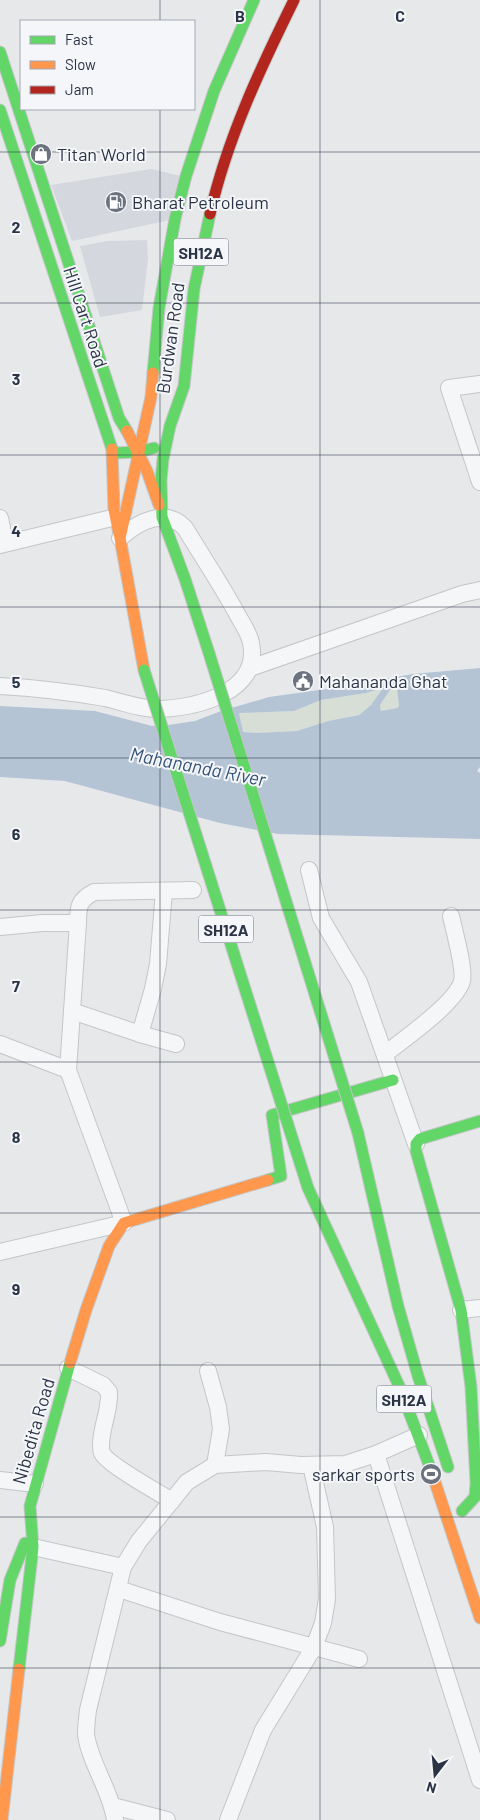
<svg xmlns="http://www.w3.org/2000/svg" width="480" height="1820" viewBox="0 0 480 1820" font-family="Barlow,sans-serif">
<rect width="100%" height="100%" fill="#e6e8ea"/>
<!-- built -->
<g fill="#d4d7dd">
<polygon points="151,169 181,176 170,220 72,241 51,185"/>
<polygon points="147,240 148,259 142,310 100,317 80,246 108,241"/>
</g>
<!-- green -->
<g fill="#d6ded6">
<polygon points="384,687 371,705 359,715 328,721 297,731 256,733 243,732 239,713 294,711 321,700 366,693"/>
<polygon points="397,689 399,706 397,708 381,711 380,705 390,690"/>
</g>
<!-- water -->
<path fill="#b4c4d5" fill-rule="evenodd" d="M480,668V767L477,771L480,773V839L278,834L220,823L65,781L0,777V706L95,711L152,726L168,725L195,721L221,711L269,697L341,687L413,674ZM383,688L371,705L359,715L328,721L297,731L256,733L243,732L239,713L294,711L321,700L366,693ZM397,689L399,706L397,708L381,711L380,705L390,690Z"/>
<g fill="none" stroke-linecap="round" stroke-linejoin="round">
<!-- street casing -->
<g stroke="#c4c6c8" stroke-width="18">
<g id="street">
<polyline points="480,384 449,388 480,482"/>
<polyline points="0,518 5,543"/>
<polyline points="0,545 116,517"/>
<polyline points="250,668 462,594 480,590"/>
<path d="M0,686C36,688 70,692 105,698C123,702 142,710 161,709C198,707 261,692 251,643C249,632 241,622 236,612C220,583 202,556 185,528C165,507 138,522 120,538"/>
<polyline points="309,870 321,918 359,982 416,1144"/>
<polyline points="0,927 42,923 78,923"/>
<polyline points="72,1011 140,1034 176,1044"/>
<polyline points="140,1034 153,989 158,964 164,891"/>
<polyline points="0,1044 68,1070"/>
<path d="M385,1054C404,1039 456,1003 462,981C465,969 454,930 451,916"/>
<path d="M0,1252L124,1223L68,1070L78,923C78,906 79,900 94,892L193,890"/>
<polyline points="461,1310 480,1308"/>
<path d="M68,1368L103,1385L109,1392C110,1411 101,1427 101,1445C101,1447 101,1452 102,1453C108,1465 158,1492 172,1501"/>
<polyline points="208,1371 218,1407 221,1429 215,1465"/>
<polyline points="376,1454 480,1780"/>
<polyline points="0,1480 35,1484"/>
<polyline points="33,1547 123,1567"/>
<polyline points="119,1589 220,1622 359,1659"/>
<polyline points="113,1806 167,1820"/>
<path d="M115,1820C111,1791 89,1761 86,1734C86,1726 87,1718 88,1710L123,1567L139,1541L187,1482L215,1465L266,1462L301,1465L345,1464L376,1454L419,1435"/>
<polyline points="228,1820 263,1730 314,1647 323,1623 327,1599 325,1527 311,1465"/>
</g>
</g>
<!-- fast casing -->
<g stroke="#c4c6c8" stroke-width="13">
<g id="fast">
<polyline points="0,52 119,418 127,431"/>
<polyline points="0,110 112,449"/>
<polyline points="153,373 159,308 175,219 186,176 214,91 254,0"/>
<polyline points="113,453 138,452 154,448"/>
<polyline points="209,653 185,579 162,517 161,480 163,459 170,426 184,386 194,289 210,214"/>
<polyline points="358,1133 398,1306 418,1376 448,1467"/>
<polyline points="268,1180 281,1176 272,1115 393,1080"/>
<polyline points="308,1188 400,1388 431,1470"/>
<polyline points="462,1511 475,1497 476,1483 471,1387 461,1310 416,1151 416,1144 420,1139 480,1121"/>
<polyline points="0,1641 10,1580 25,1543"/>
<polyline points="19,1669 33,1547 30,1506 70,1363"/>
</g>
</g>
<!-- slow casing -->
<g stroke="#c4c6c8" stroke-width="13">
<g id="slow">
<polyline points="127,431 147,471 159,505"/>
<polyline points="112,449 114,510 119,534"/>
<polyline points="144,670 120,538 151,397 153,373"/>
<polyline points="70,1363 86,1310 109,1246 124,1223 268,1180"/>
<polyline points="431,1470 480,1618"/>
<polyline points="2,1820 19,1669"/>
</g>
</g>
<!-- jam casing -->
<g stroke="#c4c6c8" stroke-width="13">
<path id="jam" d="M210,214C227,139 260,69 294,0"/>
</g>
<!-- street -->
<use href="#street" stroke="#f5f6f7" stroke-width="16"/>
<!-- fast -->
<use href="#fast" stroke="#63d668" stroke-width="11"/>
<!-- slow -->
<use href="#slow" stroke="#ff974d" stroke-width="11"/>
<!-- jam -->
<use href="#jam" stroke="#b3261e" stroke-width="11"/>
<!-- fast-bridge casing -->
<g stroke="#c2c5c8" stroke-width="13" stroke-linecap="butt">
<g id="fast-bridge">
<polyline points="209,653 358,1133"/>
<polyline points="144,670 308,1188"/>
</g>
</g>
<!-- fast-bridge -->
<use href="#fast-bridge" stroke="#63d668" stroke-width="11"/>
</g>
<!-- grid -->
<path fill="none" stroke="#2b3445" stroke-width="1" stroke-opacity="0.55" d="M160,0V21M320,0V1820M160,109V1820M0,152H480M0,303H480M0,455H480M0,607H480M0,758H480M0,910H480M0,1062H480M0,1213H480M0,1365H480M0,1517H480M0,1668H480"/>
<!-- icons -->
<defs>
<g id="shop-disc" transform="scale(1.125)"><circle r="9.5" fill="#6c737f" stroke="#f4f6f9"/><path d="M-5-2.5h2.3a2.7 3.5 0 0 1 5.4 0H5L5.5 6h-11ZM-1.5-2.5h3a1.5 2.3 0 0 0-3 0Z" fill="#fff"/></g>
<g id="fuel-disc" transform="scale(1.125)"><circle r="9.5" fill="#6c737f" stroke="#f4f6f9"/><path d="M-5.5-6h7V0h2V4h1.3V-2.5L3-4.5l.8-.8L6-3V5H2.5V1h-1V6h-7ZM-4.2-4.7v3.2H.2V-4.7Z" fill="#fff"/></g>
<g id="civic-disc" transform="scale(1.125)"><circle r="9.5" fill="#6c737f" stroke="#f4f6f9"/><path d="M-.6-6.5H3V-4.5H.6V-3L4-1V1h2V6H-6V1h2V-1L-.6-3ZM-1.2 2.5V6h2.4V2.5Z" fill="#fff"/></g>
<g id="stadium-disc" transform="scale(1.125)"><circle r="9.5" fill="#6c737f" stroke="#f4f6f9"/><path d="M0-5a6.5 5 0 1 0 0 10a6.5 5 0 1 0 0-10ZM-3.5-1.8h7v3.6h-7Z" fill="#fff"/></g>
</defs>
<g fill-rule="evenodd">
<use href="#shop-disc" x="41" y="154"/>
<use href="#fuel-disc" x="116" y="202"/>
<use href="#civic-disc" x="303" y="681"/>
<use href="#stadium-disc" x="431" y="1474"/>
</g>
<g text-anchor="middle" dominant-baseline="central" stroke-width="4" stroke-linejoin="round" paint-order="stroke">
<!-- shield labels -->
<g fill="#f4f6f9" stroke="#676e7b" stroke-width="1">
<rect x="173.5" y="238.5" width="55" height="27" rx="4"/>
<rect x="198.5" y="915.5" width="55" height="27" rx="4"/>
<rect x="376.5" y="1385.5" width="55" height="27" rx="4"/>
</g>
<g font-size="16" font-weight="bold" fill="#2b3445">
<text x="201" y="252">SH12A</text>
<text x="226" y="929">SH12A</text>
<text x="404" y="1399">SH12A</text>
</g>
<!-- poi labels -->
<g font-size="18" fill="#2b3445" stroke="#f4f6f9" text-anchor="start">
<text x="57" y="154">Titan World</text>
<text x="132" y="202">Bharat Petroleum</text>
<text x="319" y="681">Mahananda Ghat</text>
<text x="415" y="1474" text-anchor="end">sarkar sports</text>
</g>
<!-- street labels -->
<g font-size="18" fill="#2b3445" stroke="#f4f6f9">
<text transform="translate(86 317) rotate(72)">Hill Cart Road</text>
<text transform="translate(170 338) rotate(-82)">Burdwan Road</text>
<text transform="translate(33 1431) rotate(-74)">Nibedita Road</text>
</g>
<!-- water labels -->
<g font-size="19" font-style="italic" fill="#34527a" stroke="#f4f6f9">
<text transform="translate(198 766) rotate(11)">Mahananda River</text>
</g>
</g>
<g font-size="16" text-anchor="middle" font-weight="bold" fill="#2b3445" stroke="#f4f6f9" stroke-width="4" stroke-linejoin="round" paint-order="stroke">
<text x="240" y="22">B</text>
<text x="400" y="22">C</text>
<text x="16" y="233">2</text>
<text x="16" y="385">3</text>
<text x="16" y="537">4</text>
<text x="16" y="688">5</text>
<text x="16" y="840">6</text>
<text x="16" y="992">7</text>
<text x="16" y="1143">8</text>
<text x="16" y="1295">9</text>
</g>
<!-- legend -->
<rect x="20" y="20" width="175" height="90" fill="#f4f6f9" stroke="#a4a8b1"/>
<rect x="30" y="36" width="25" height="8" fill="#63d668" stroke="#a4a8b1"/>
<text x="65" y="45" font-size="15" fill="#2b3445">Fast</text>
<rect x="30" y="61" width="25" height="8" fill="#ff974d" stroke="#a4a8b1"/>
<text x="65" y="70" font-size="15" fill="#2b3445">Slow</text>
<rect x="30" y="86" width="25" height="8" fill="#b3261e" stroke="#a4a8b1"/>
<text x="65" y="95" font-size="15" fill="#2b3445">Jam</text>
<!-- north arrow -->
<g transform="translate(435 1775) rotate(196)" stroke="#f4f6f9" stroke-width="4" paint-order="stroke">
<path d="M0-4L9 19L0 12L-9 19Z" fill="#2b3445"/>
<text y="-8" font-size="14" font-weight="bold" text-anchor="middle" fill="#2b3445">N</text>
</g>
</svg>
